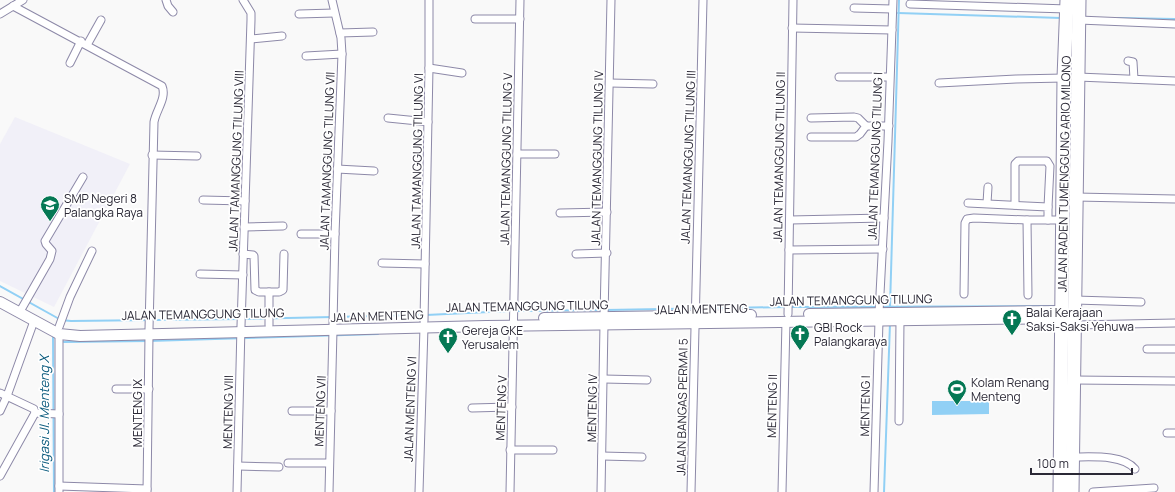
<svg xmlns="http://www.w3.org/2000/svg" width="1175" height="492" viewBox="0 0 1175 492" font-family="Manrope,sans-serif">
<rect width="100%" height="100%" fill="#f9f9f9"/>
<!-- built -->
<polygon fill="#f1f0f8" points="15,117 130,164 54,307 0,281 0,144"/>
<!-- water -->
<polygon fill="#91d0f5" points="932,401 989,401 989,414 932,415"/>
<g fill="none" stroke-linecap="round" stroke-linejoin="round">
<!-- stream -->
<g stroke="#91d0f5" stroke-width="2">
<polyline points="898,13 1061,18"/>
<polyline points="1118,18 1175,19"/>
<polyline points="0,286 61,320 71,321 241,319 422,315"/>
<polyline points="790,307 1054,306"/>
<polyline points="890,307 899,0"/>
<polyline points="606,310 786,307"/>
<polyline points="516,311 602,310"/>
<polyline points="426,315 512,311"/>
<polyline points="53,335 54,492"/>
<polyline points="61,340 64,342 149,341 378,334"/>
<polyline points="884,492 890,323"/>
</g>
<!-- street casing -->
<g stroke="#8d89a8" stroke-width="9">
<g id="street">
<polyline points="166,0 168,6 173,12"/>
<polyline points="332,0 341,38 342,54 335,234 333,324"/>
<polyline points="910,4 1067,9"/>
<path d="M13,6L162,86C167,98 156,110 154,122L149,329"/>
<polyline points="854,8 892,9"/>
<polyline points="0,14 23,0"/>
<polyline points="299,14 334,13"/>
<polyline points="475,19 520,19"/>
<polyline points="1079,20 1175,24"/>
<polyline points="792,28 892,30"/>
<polyline points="340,33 373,32"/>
<polyline points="251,39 282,36"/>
<polyline points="87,45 101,20"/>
<polyline points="306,56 342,54"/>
<polyline points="1128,61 1133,62 1134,79"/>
<polyline points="70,63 81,41"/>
<polyline points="429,68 462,73"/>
<polyline points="839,77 889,77"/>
<polyline points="1078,77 1175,81"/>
<polyline points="610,83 653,84"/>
<polyline points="939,83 1016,79 1064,78"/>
<polyline points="388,118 428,122"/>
<polyline points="866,126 889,126"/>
<polyline points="811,137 856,137 860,134 866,126 858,118 854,117 811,118"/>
<polyline points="517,154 555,154"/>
<polyline points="152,155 197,156"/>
<polyline points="337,169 374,171"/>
<polyline points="1076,197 1175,199"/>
<polyline points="203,200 245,201"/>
<polyline points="968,203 1048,207 1048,220"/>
<polyline points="987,203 988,187"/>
<polyline points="1015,205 1015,164 1018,161 1047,161 1050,166 1048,207"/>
<polyline points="560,213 607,212"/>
<polyline points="790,220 884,218"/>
<polyline points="1027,220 1028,295"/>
<polyline points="244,227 283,226"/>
<polyline points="301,234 335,234"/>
<polyline points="789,250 883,249"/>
<polyline points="243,254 253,255 254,256 255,290 259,292 269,292 269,325"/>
<polyline points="576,254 607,253"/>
<polyline points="382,263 425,264"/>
<polyline points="200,274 243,275"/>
<polyline points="269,292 279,292 283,290 284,254"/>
<polyline points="964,294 965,223 967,219 974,218 1027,220 1064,220"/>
<polyline points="1075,300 1141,302"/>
<polyline points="22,308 50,259 52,251 46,244 45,241 83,177"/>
<polyline points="879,313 888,141 893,0"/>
<polyline points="788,314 793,0"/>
<polyline points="604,317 611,0"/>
<polyline points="424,321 429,68 429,0"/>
<polyline points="1075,325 1175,323"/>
<polyline points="59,327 70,297 92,251"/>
<polyline points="59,334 59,492"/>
<polyline points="1147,349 1175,349"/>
<polyline points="604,379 647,380"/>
<polyline points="1074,380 1175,381"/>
<polyline points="116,389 149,389"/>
<polyline points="0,393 34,409 35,413 0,476"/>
<polyline points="472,408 512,407"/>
<polyline points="0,411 7,396 34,321"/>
<polyline points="292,411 331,411"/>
<polyline points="35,413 59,414"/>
<polyline points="899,421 900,320"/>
<polyline points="1167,433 1175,433"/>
<polyline points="510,450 553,450"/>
<polyline points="602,456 642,457"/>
<path d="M1072,457C1090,457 1123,454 1135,469"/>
<polyline points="288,463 329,463"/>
<polyline points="238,466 279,467"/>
<polyline points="59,486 147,489"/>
<polyline points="147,492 149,335"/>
<polyline points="237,492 241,326 251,20 251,13 243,0"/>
<polyline points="329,492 333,330"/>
<polyline points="419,492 424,327"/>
<polyline points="510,492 520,0"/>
<polyline points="601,492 604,324"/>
<polyline points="691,492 703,0"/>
<polyline points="782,492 786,321"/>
<polyline points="874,492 879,320"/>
<polyline points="1093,492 1154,488"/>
</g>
</g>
<!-- secondary casing -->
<g stroke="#8d89a8" stroke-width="12">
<g id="secondary">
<polyline points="0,302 59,334 80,336 486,326 1062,318"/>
<polyline points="809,314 1062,311"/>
<polyline points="544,318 751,315"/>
</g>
</g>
<!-- highway casing -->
<g stroke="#8d89a8" stroke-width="15">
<g id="highway">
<polyline points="1060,492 1064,78 1067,0"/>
<polyline points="1072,492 1079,0"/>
</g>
</g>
<!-- street -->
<use href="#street" stroke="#fff" stroke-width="7"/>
<!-- secondary -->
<use href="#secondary" stroke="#fff" stroke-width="10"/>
<!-- highway -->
<use href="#highway" stroke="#fff" stroke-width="13"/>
</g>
<!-- icons -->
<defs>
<g id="school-pin" transform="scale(1)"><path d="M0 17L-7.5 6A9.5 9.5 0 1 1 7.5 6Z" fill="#057854" stroke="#fff"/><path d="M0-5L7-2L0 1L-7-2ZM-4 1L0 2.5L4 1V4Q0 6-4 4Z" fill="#fff"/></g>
<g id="church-pin" transform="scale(1)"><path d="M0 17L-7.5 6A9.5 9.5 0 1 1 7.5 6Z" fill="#057854" stroke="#fff"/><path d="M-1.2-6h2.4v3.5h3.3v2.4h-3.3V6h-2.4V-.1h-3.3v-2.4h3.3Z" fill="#fff"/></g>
<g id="stadium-pin" transform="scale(1)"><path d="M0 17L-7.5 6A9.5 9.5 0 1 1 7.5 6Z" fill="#057854" stroke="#fff"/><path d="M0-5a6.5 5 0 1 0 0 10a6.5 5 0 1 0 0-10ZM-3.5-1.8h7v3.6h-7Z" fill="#fff"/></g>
</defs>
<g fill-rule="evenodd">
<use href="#school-pin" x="50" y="205"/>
<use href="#church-pin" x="1012" y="319"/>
<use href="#church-pin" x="800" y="334"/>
<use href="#church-pin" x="448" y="337"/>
<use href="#stadium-pin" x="957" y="389"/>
</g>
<g text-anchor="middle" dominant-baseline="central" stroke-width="3.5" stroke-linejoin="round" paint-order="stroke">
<!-- street labels -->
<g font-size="12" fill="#2b2936" stroke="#fff">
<text transform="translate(875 156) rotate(-88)">JALAN TEMANGGUNG TILUNG I</text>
<text transform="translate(688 157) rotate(-88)">JALAN TEMANGGUNG TILUNG III</text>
<text transform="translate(779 157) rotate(-89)">JALAN TEMANGGUNG TILUNG II</text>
<text transform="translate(597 158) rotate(-89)">JALAN TEMANGGUNG TILUNG IV</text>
<text transform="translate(506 159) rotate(-89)">JALAN TEMANGGUNG TILUNG V</text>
<text transform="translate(236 161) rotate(-88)">JALAN TAMANGGUNG TILUNG VIII</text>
<text transform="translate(327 161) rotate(-88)">JALAN TAMANGGUNG TILUNG VII</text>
<text transform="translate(417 161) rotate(-89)">JALAN TAMANGGUNG TILUNG VI</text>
<text transform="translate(1064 174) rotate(-89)">JALAN RADEN TUMENGGUNG ARIO MILONO</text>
<text transform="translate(851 300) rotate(-1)">JALAN TEMANGGUNG TILUNG</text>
<text transform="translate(527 306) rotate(-1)">JALAN TEMANGGUNG TILUNG</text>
<text transform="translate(701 309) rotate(-1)">JALAN MENTENG</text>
<text transform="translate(203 314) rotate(-1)">JALAN TEMANGGUNG TILUNG</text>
<text transform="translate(377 316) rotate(-2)">JALAN MENTENG</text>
<text transform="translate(772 406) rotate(-89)">MENTENG II</text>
<text transform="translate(865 406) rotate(-89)">MENTENG I</text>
<text transform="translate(682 407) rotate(-89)">JALAN BANGAS PERMAI 5</text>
<text transform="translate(501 408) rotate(-88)">MENTENG V</text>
<text transform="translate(592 408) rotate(-89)">MENTENG IV</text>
<text transform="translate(410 409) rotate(-88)">JALAN MENTENG VI</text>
<text transform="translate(320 411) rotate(-88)">MENTENG VII</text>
<text transform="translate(228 412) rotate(-89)">MENTENG VIII</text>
<text transform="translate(137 413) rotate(-90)">MENTENG IX</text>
</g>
<!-- poi labels -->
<g font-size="12" fill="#2b2936" stroke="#fff" text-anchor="start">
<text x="64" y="198">SMP Negeri 8<tspan x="64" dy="14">Palangka Raya</tspan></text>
<text x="1026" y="312">Balai Kerajaan<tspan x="1026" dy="14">Saksi-Saksi Yehuwa</tspan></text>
<text x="814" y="327">GBI Rock<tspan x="814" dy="14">Palangkaraya</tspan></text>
<text x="462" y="330">Gereja GKE<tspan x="462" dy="14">Yerusalem</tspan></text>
<text x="971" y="382">Kolam Renang<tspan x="971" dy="14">Menteng</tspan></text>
</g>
<!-- water labels -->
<g font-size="13" font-style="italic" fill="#08597c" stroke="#fff">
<text transform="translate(44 414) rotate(-90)">Irigasi Jl. Menteng X</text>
</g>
</g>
<!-- scale -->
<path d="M1031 468v6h101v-6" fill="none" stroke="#2b2936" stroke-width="2"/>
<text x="1037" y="468" font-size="12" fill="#2b2936" stroke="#ffffff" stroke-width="3" paint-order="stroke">100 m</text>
</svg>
